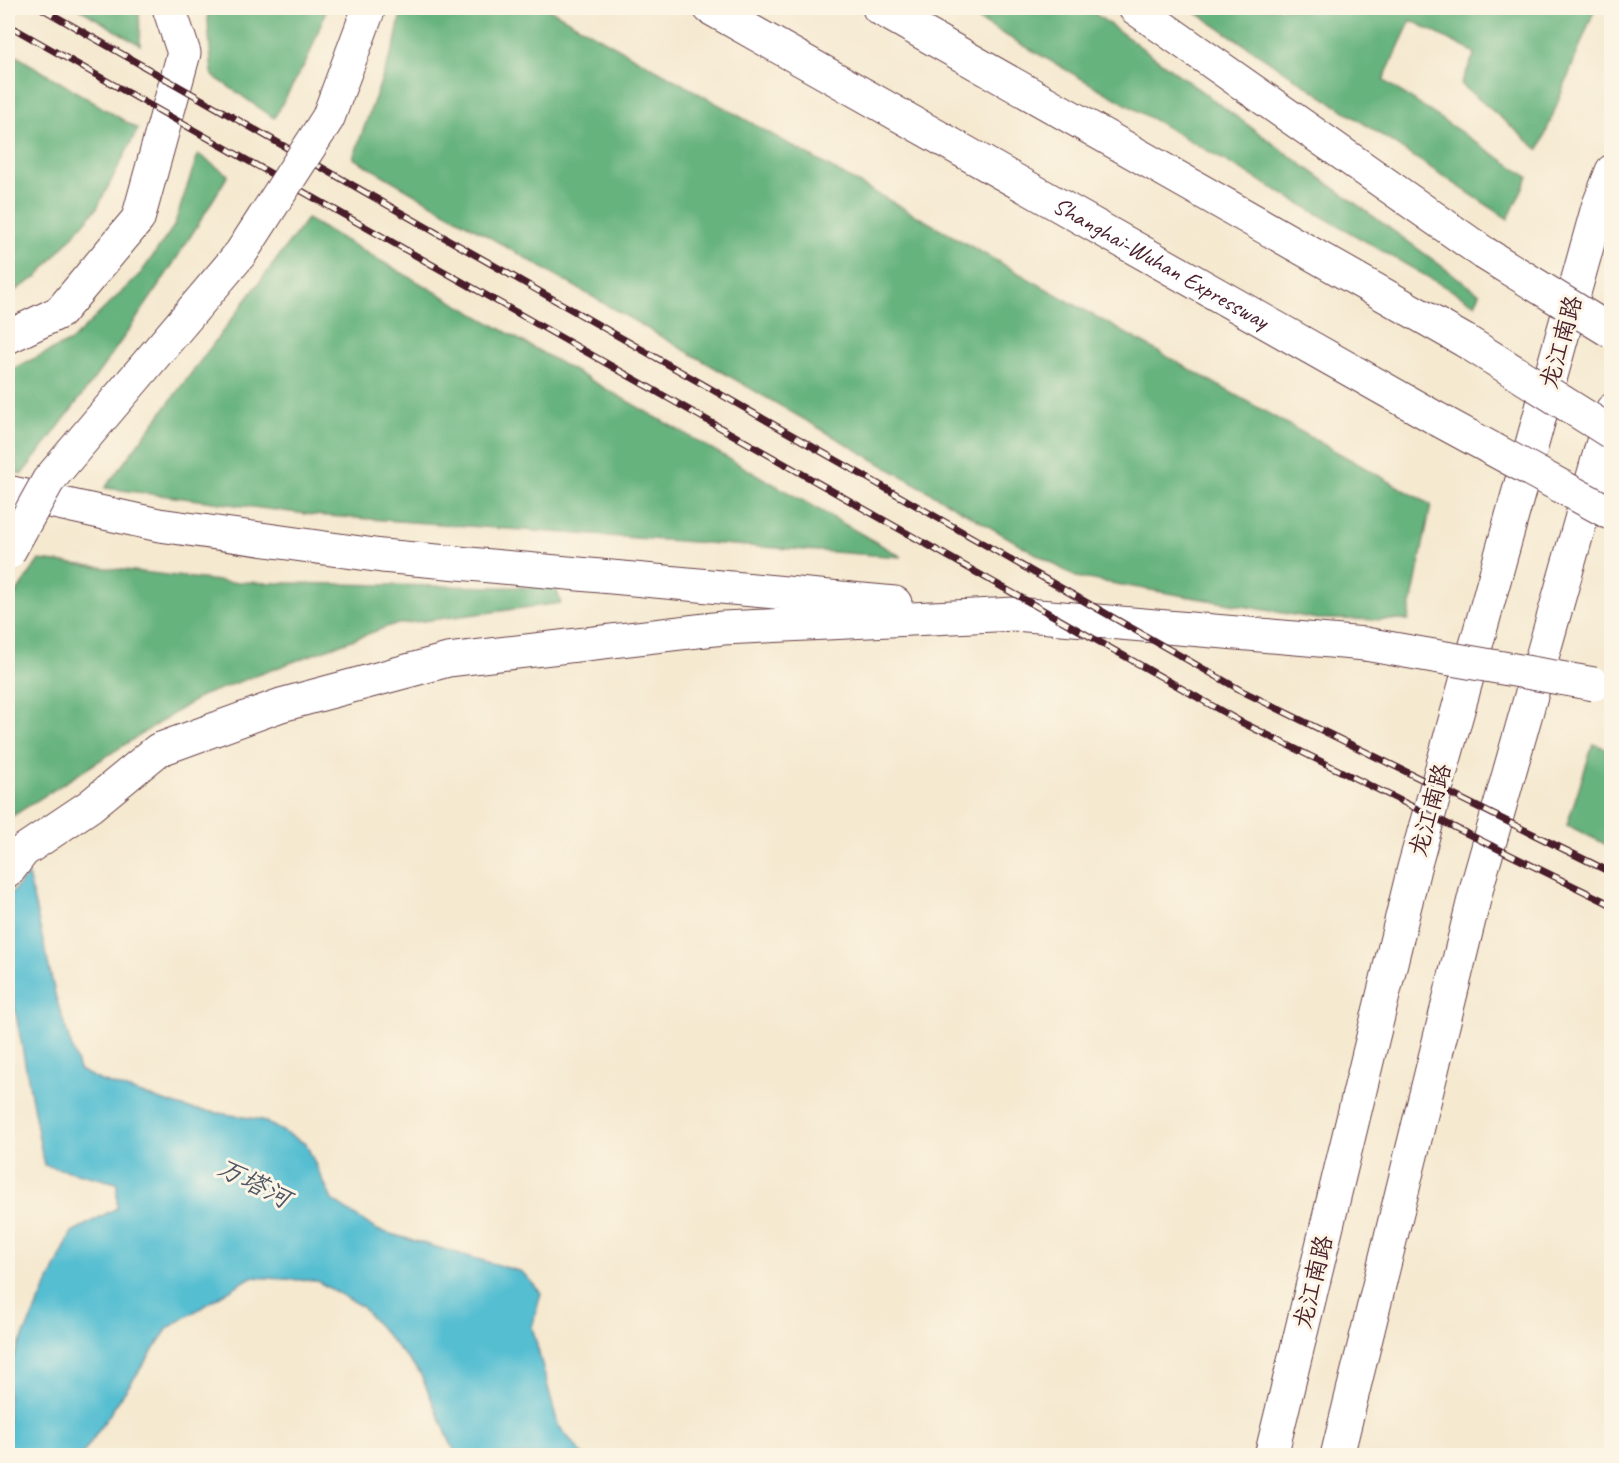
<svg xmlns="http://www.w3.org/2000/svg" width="1619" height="1463" viewBox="0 0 1619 1463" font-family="Caveat,'LXGW WenKai TC',sans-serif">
<rect width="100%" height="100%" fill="#fcf5e5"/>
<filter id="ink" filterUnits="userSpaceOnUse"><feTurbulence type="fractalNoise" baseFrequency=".0167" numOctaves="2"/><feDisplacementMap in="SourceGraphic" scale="12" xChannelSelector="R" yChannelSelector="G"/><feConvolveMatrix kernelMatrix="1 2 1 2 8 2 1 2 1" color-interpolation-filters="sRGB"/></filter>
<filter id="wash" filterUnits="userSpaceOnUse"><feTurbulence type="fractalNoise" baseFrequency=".008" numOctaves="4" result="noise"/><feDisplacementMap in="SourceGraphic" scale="24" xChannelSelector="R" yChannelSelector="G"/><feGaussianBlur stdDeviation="1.35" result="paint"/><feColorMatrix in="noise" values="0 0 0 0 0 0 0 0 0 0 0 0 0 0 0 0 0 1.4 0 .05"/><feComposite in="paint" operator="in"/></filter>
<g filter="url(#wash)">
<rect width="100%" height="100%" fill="#f5e9d0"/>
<!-- forest -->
<g fill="#66b37e" stroke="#586954" stroke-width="1.5">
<polygon points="78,8 139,8 140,45"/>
<polygon points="207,8 327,8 308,58 274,118 212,75"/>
<polygon points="402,8 547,8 1431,505 1408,620 1317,619 1076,577 353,158 395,43"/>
<polygon points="958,8 1087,8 1480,294 1475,304"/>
<polygon points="1189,8 1595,8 1539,150 1461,84 1475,53 1411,20 1383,80 1528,177 1508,219"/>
<polygon points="8,51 138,129 97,208 37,277 8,295"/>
<path d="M198,154L228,175C166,280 97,379 22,474L8,471V371L71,341L141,273L174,226Z"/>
<polygon points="307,219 902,557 314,515 105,488"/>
<polygon points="39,560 227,582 556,588 561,603 392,625 201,696 8,819 8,605"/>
<polygon points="1593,744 1611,750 1611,847 1567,825"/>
</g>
<!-- water -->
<polygon fill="#54bed1" stroke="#4f6e7e" stroke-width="1.5" points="28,875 56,998 79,1070 101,1081 186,1108 262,1120 306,1144 332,1200 377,1230 522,1272 541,1293 532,1327 558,1425 583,1455 456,1455 420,1373 361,1306 317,1281 251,1277 168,1328 82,1455 8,1455 8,1369 72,1232 117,1208 117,1183 44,1165 8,971 8,897"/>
</g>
<g filter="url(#ink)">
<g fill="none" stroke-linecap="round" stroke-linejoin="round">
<!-- major casing -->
<g stroke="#643d44" stroke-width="35">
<g id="major">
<polyline points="1271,1456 1414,868 1598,207 1612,171"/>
<polyline points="1337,1456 1478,883 1612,410"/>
</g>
</g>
<!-- highway casing -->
<g stroke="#643d44" stroke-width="35">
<g id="highway">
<path id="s1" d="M710,8L1439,420"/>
<polyline points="879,8 1467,342"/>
<polyline points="1135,8 1484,253"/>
<polyline points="8,337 60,312 138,219 184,53 169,8"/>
<polyline points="8,492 159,525 382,556 895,603"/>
<polyline points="8,871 23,851 90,806 158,750 281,705 448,660 723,628 1015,614 1365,644"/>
</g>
</g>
<!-- major -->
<use href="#major" stroke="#fff" stroke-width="33"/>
<!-- highway -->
<use href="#highway" stroke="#fff" stroke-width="33"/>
<!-- rail casing -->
<g stroke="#4a1f2b" stroke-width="7">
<g id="rail">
<polyline points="41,8 1244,692 1612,873"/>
<polyline points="8,25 1241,722 1612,905"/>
</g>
</g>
<!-- rail -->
<use href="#rail" stroke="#fcf5e5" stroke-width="4.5" stroke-dasharray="14" stroke-linecap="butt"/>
<!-- highway-bridge casing -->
<g stroke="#643d44" stroke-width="35" stroke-linecap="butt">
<g id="highway-bridge">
<polyline points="1484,253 1612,332"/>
<polyline points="1467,342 1612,433"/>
<polyline points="1439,420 1612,514"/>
<polyline points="8,553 48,481 241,253 328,118 369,8"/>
<polyline points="1365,644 1594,684"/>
</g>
</g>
<!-- highway-bridge -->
<use href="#highway-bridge" stroke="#fff" stroke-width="33"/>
</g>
</g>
<g text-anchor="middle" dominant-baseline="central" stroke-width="6" stroke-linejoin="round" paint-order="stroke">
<!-- street labels -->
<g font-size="24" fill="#4a1f2b" stroke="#fcf5e5">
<text stroke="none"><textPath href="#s1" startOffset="518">Shanghai-Wuhan Expressway</textPath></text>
<text transform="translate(1561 342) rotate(-74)">龙江南路</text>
<text transform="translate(1430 810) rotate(-74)">龙江南路</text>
<text transform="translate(1313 1282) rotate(-76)">龙江南路</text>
</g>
<!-- water labels -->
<g font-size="26" font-style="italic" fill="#4e5765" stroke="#fcf5e5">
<text transform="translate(254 1183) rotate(27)">万塔河</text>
</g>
</g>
<!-- margin -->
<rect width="1619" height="1463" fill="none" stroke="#fcf5e5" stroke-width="30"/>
</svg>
